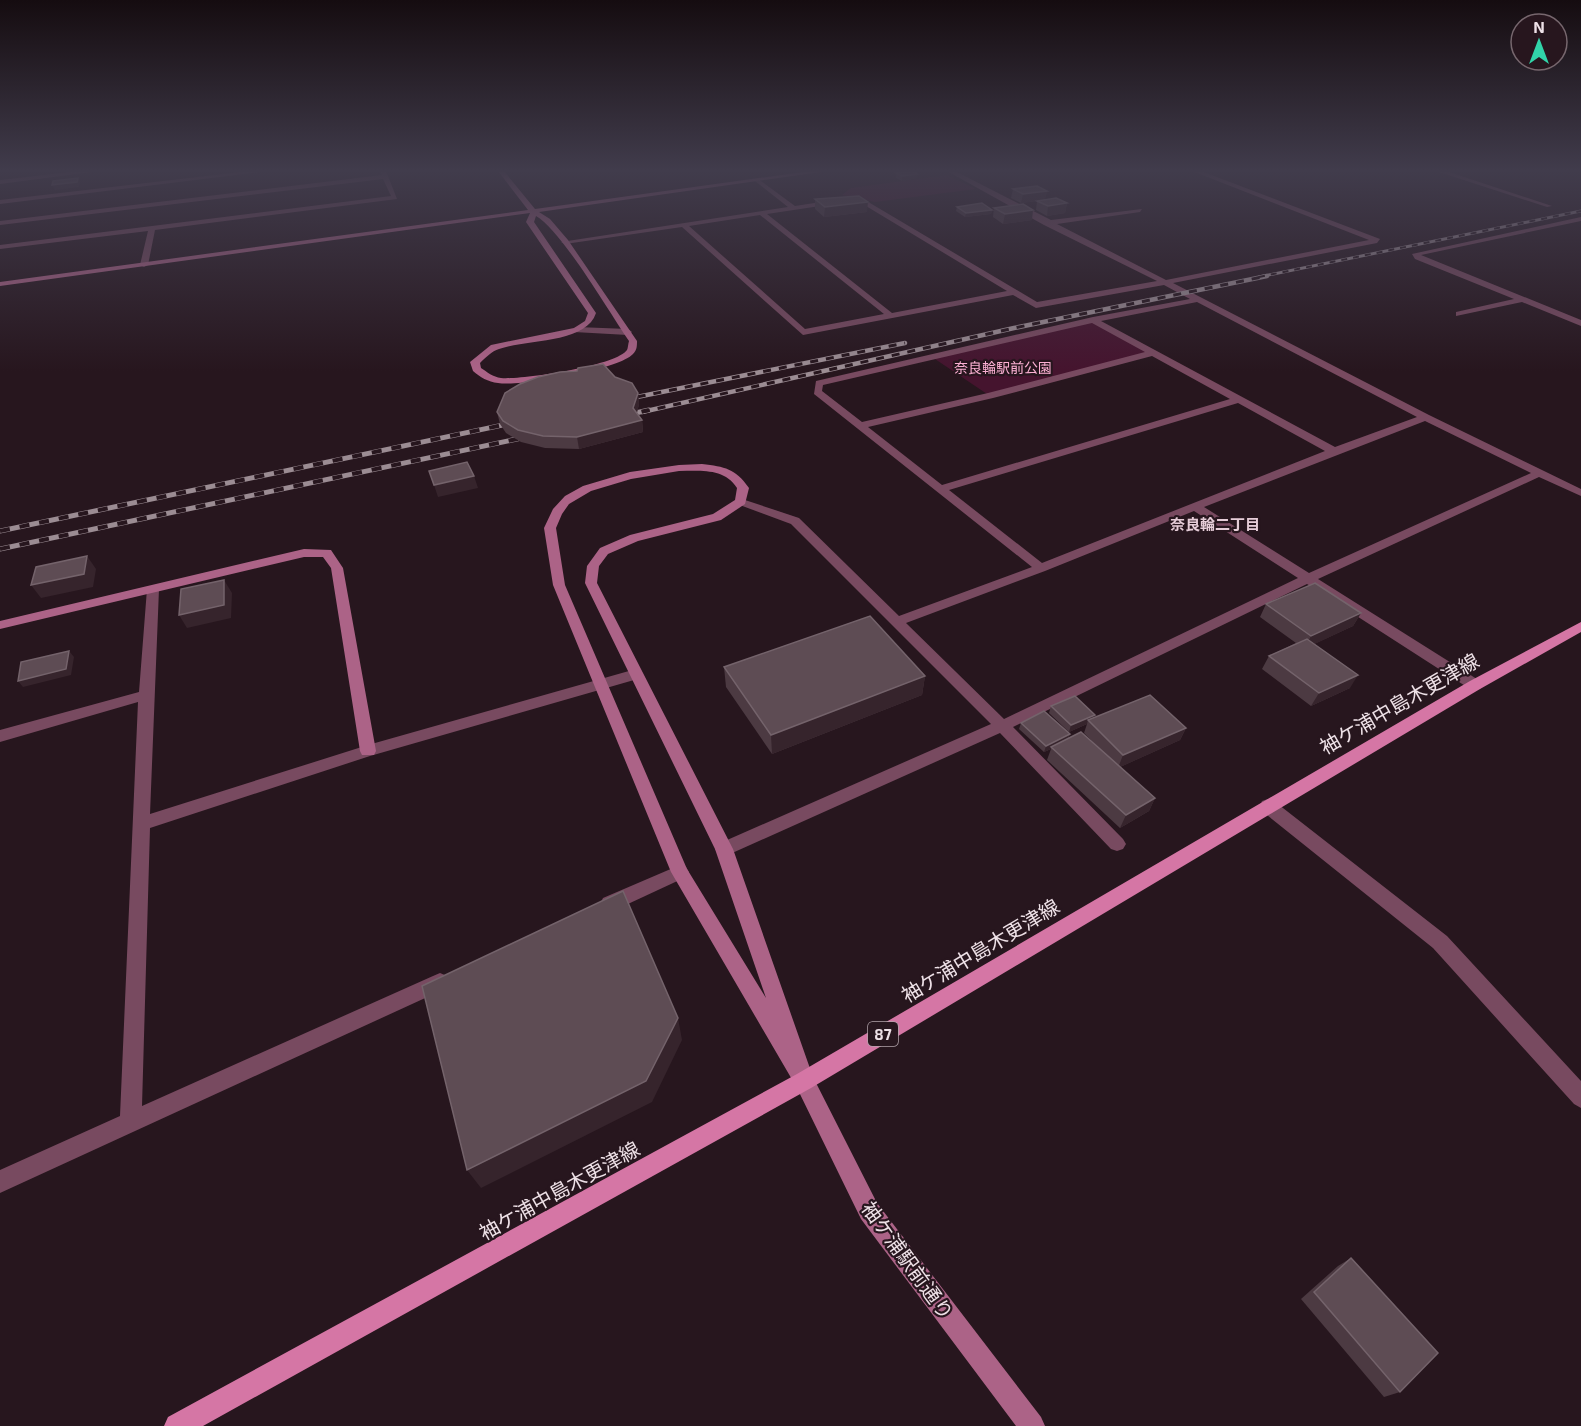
<svg xmlns="http://www.w3.org/2000/svg" width="1581" height="1426" viewBox="0 0 1581 1426" font-family="'Exo 2','Noto Sans JP',sans-serif">
<rect width="100%" height="100%" fill="#27161e"/>
<!-- green -->
<g fill="#45142e">
<polygon points="947,175 976,189 875,202 842,195 851,188"/>
<polygon points="1093,320 1152,353 990,396 932,357"/>
</g>
<g fill="none" stroke-linecap="round" stroke-linejoin="round">
<!-- street -->
<g fill="#784a60" fill-rule="evenodd">
<polygon points="78,171 99,171 0,184 0,180"/>
<polygon points="249,171 269,171 0,204 0,200"/>
<polygon points="380,171 386,171 397,199 155,230 148,265 144,267 140,265 148,231 0,249 0,245 391,196 383,179 0,225 0,221 382,175"/>
<path d="M947,171H955L1051,220L1142,209L1140,212L1057,224L1166,280L1369,240L1192,171H1201L1380,239L1377,243L1173,283L1429,415L1581,489V496L1539,477L1318,579L1480,681L1482,685L1480,689H1470L1307,584L1013,727L1123,839L1126,844L1123,849L1117,851L1111,849L1000,733L730,854L724,856L718,854L715,849L718,844L991,724L791,524L737,504V500H745L799,518L899,616L1032,567L814,394L816,381L1093,317L1190,299L1164,285L1036,308L1013,295L803,335L682,227L565,244L561,242L788,207L755,181L757,178L795,206L840,199L870,203L1037,302L1157,281L1044,225ZM840,203L866,206L1007,291L892,313L767,214ZM760,215L884,314L805,329L689,226ZM1197,302L1417,417L1335,447L1101,321ZM1092,323L1145,352L988,393L862,422L822,391L823,385ZM1152,356L1230,399L942,485L868,427L993,398ZM1238,403L1325,451L1042,563L949,490ZM1425,421L1531,473L1309,573L1204,507ZM1194,511L1298,578L1004,719L906,623L1045,571Z"/>
<polygon points="1436,171 1446,171 1552,206 1547,207"/>
<polygon points="1581,217 1581,221 1421,255 1581,320 1581,326 1522,302 1456,316 1456,312 1514,299 1415,259 1412,254"/>
<polygon points="577,327 628,329 632,332 628,335 574,332 574,328"/>
<polygon points="153,585 159,589 150,814 368,745 636,669 643,674 641,678 370,756 150,828 142,1106 433,976 440,973 447,976 450,982 447,988 0,1193 0,1170 120,1116 138,702 0,742 0,730 139,692 147,589"/>
<polygon points="1268,799 1274,801 1447,936 1581,1081 1581,1108 1574,1104 1433,948 1262,811 1260,806 1262,801"/>
<polygon points="680,865 686,867 689,872 686,877 615,910 609,912 603,910 600,904 603,898"/>
</g>
<!-- secondary -->
<g fill="#ac6387" fill-rule="evenodd">
<path d="M498,171H504L535,209L810,171H828L539,212L550,219L568,240L637,341C637,346 637,350 633,354C618,370 520,387 498,383C488,382 480,377 473,371L470,362L491,345L574,328L585,321L588,313L526,222L530,213L0,286V282L528,210ZM536,216C562,231 609,312 629,341C628,344 628,348 627,350C616,366 521,380 501,378C493,377 487,372 481,368L480,363C485,358 492,351 499,349C526,339 586,344 596,313L534,222Z"/>
<path d="M702,464C725,467 735,468 749,488L745,504L721,520L638,541L608,554L599,566L597,583L733,849L813,1077L877,1203L1041,1417L1045,1426H1016L861,1219L797,1088L671,872L553,585L544,528L553,509L565,496L583,486L630,472L679,465ZM679,471C701,471 724,468 737,488L735,500L713,514L630,535L600,548L587,566L585,583L715,849L766,998L687,869L565,585L556,528L562,514L569,504L591,491L631,479Z"/>
<polygon points="304,549 331,550 343,568 376,751 374,755 362,755 360,751 331,568 323,557 304,557 0,629 0,621"/>
</g>
<!-- primary -->
<polygon fill="#d576a5" fill-rule="evenodd" points="1581,622 1581,632 1480,689 811,1088 203,1426 164,1426 168,1417 797,1074 1470,681"/>
<!-- rail-far2 casing -->
<g stroke="#9b8c93" stroke-width="3">
<polyline id="rail-far2" points="1259,277 1581,211"/>
</g>
<!-- rail-far1 casing -->
<g stroke="#9b8c93" stroke-width="4.5">
<g id="rail-far1">
<polyline points="622,400 905,343"/>
<polyline points="642,412 1014,328 1267,276"/>
</g>
</g>
<!-- rail casing -->
<g stroke="#9b8c93" stroke-width="5">
<g id="rail">
<polyline points="622,416 649,410"/>
<polyline points="0,531 517,422"/>
<polyline points="0,549 531,436"/>
</g>
</g>
<!-- rail-far2 -->
<use href="#rail-far2" stroke="#27161e" stroke-width="2" stroke-dasharray="6" stroke-linecap="butt"/>
<!-- rail-far1 -->
<use href="#rail-far1" stroke="#27161e" stroke-width="3" stroke-dasharray="8" stroke-linecap="butt"/>
<!-- rail -->
<use href="#rail" stroke="#27161e" stroke-width="4" stroke-dasharray="10" stroke-linecap="butt"/>
</g>
<!-- wall -->
<g fill="#4c3a42">
<polygon points="893,171 919,171 919,172 915,173 917,178 902,181 896,178 896,173 897,173"/>
<polygon points="1013,189 1047,191 1045,199 1067,203 1065,213 1047,216 1036,210 1037,201 1021,203 1011,198"/>
<polygon points="815,199 867,212 824,217 815,209"/>
<polygon points="957,207 992,210 991,214 965,217 956,211"/>
<polygon points="994,208 1032,220 1003,224 993,217"/>
<polygon points="615,377 638,393 639,404 637,413 642,420 643,432 579,449 545,448 521,442 506,433 500,424 497,412"/>
<polygon points="1266,604 1361,613 1353,626 1314,644 1350,688 1311,706 1262,669 1269,656 1296,643 1260,617"/>
<polygon points="724,667 925,676 922,695 772,754 726,687"/>
<polygon points="1051,706 1094,718 1186,728 1180,740 1120,767 1155,798 1149,811 1120,828 1047,760 1051,749 1044,752 1019,729 1021,723 1070,734 1068,739 1100,749 1084,733 1087,724 1069,732 1049,713"/>
<polygon points="1351,1258 1400,1392 1384,1397 1301,1299 1338,1266"/>
</g>
<!-- shaded-wall -->
<g fill="#36242c">
<polygon points="917,174 917,178 902,181 902,176"/>
<polygon points="78,178 80,183 79,187 55,190 52,185"/>
<polygon points="1047,191 1045,200 1021,203 1023,194"/>
<polygon points="868,202 867,212 824,217 825,207"/>
<polygon points="1067,203 1065,213 1047,216 1048,206"/>
<polygon points="992,210 991,214 965,217 966,213"/>
<polygon points="1033,210 1032,220 1003,224 1005,214"/>
<polygon points="638,393 639,404 635,420 633,408"/>
<polygon points="642,420 643,432 579,449 577,437"/>
<polygon points="474,476 478,488 438,497 434,485"/>
<polygon points="87,556 96,569 93,587 41,598 31,585"/>
<polygon points="224,580 232,593 231,618 187,628 179,615"/>
<polygon points="1361,613 1353,626 1304,649 1311,636"/>
<polygon points="69,651 74,657 71,675 23,687 18,681"/>
<polygon points="1358,675 1350,688 1311,706 1319,693"/>
<polygon points="925,676 922,695 772,754 771,735"/>
<polygon points="1095,715 1093,722 1088,720 1087,724 1069,732 1071,725"/>
<polygon points="1186,728 1180,740 1118,768 1123,755"/>
<polygon points="1070,734 1067,740 1051,747 1051,749 1044,752 1046,746"/>
<polygon points="1155,798 1149,811 1120,828 1126,815"/>
<polygon points="678,1018 682,1040 652,1102 481,1188 467,1170"/>
</g>
<!-- building -->
<g fill="#5e4c54" stroke="#74636b" stroke-width="1.5">
<polygon points="912,171 917,174 902,176 896,173"/>
<polygon points="78,178 77,182 52,185 53,181"/>
<polygon points="1037,186 1047,191 1023,194 1013,189"/>
<polygon points="859,196 868,202 825,207 815,199"/>
<polygon points="1056,198 1067,203 1048,206 1037,201"/>
<polygon points="982,203 992,210 966,213 957,207"/>
<polygon points="1023,204 1033,210 1005,214 994,208"/>
<polygon points="603,364 615,377 632,383 638,393 633,408 642,420 577,437 543,436 518,430 503,421 497,412 505,393 520,384 538,377 560,372 577,371 578,368"/>
<polygon points="467,462 474,476 434,485 429,471"/>
<polygon points="87,556 84,574 31,585 36,567"/>
<polygon points="224,580 224,605 179,615 181,589"/>
<polygon points="1315,583 1361,613 1311,636 1266,604"/>
<polygon points="870,616 925,676 771,735 724,667"/>
<polygon points="1307,639 1358,675 1319,693 1269,656"/>
<polygon points="69,651 66,669 18,681 21,662"/>
<polygon points="1150,695 1186,728 1123,755 1088,720"/>
<polygon points="1075,696 1095,715 1071,725 1051,706"/>
<polygon points="1044,711 1070,734 1046,746 1021,723"/>
<polygon points="1081,732 1155,798 1126,815 1051,747"/>
<polygon points="623,891 678,1018 646,1081 467,1170 422,986"/>
<polygon points="1351,1258 1438,1353 1400,1392 1314,1292"/>
</g>
<!-- sky -->
<linearGradient id="sky" x2="0" y2="1"><stop stop-color="#150c10"/><stop offset="0.46" stop-color="#413c4c"/><stop offset="1" stop-color="#413c4c" stop-opacity="0"/></linearGradient>
<rect width="1581" height="371" fill="url(#sky)"/>
<g text-anchor="middle" dominant-baseline="central" stroke-width="4.5" stroke-linejoin="round" paint-order="stroke">
<!-- far-park labels -->
<g font-size="14" fill="#fbb0d3" stroke="#27161e">
<text x="1003" y="367">奈良輪駅前公園</text>
</g>
<!-- far-neighbourhood labels -->
<g font-size="15" font-weight="bold" fill="#e6cdd8" stroke="#27161e">
<text x="1215" y="524">奈良輪二丁目</text>
</g>
<!-- shield labels -->
<rect fill="#27161e" stroke="#b2a4ab" stroke-width="1.5" x="868" y="1022" width="30" height="24" rx="4.5"/>
<g font-size="15" font-weight="bold" fill="#eee1e7">
<text x="883" y="1034">87</text>
</g>
<!-- near-street labels -->
<g font-size="20" fill="#eee1e7" stroke="#27161e">
<text transform="translate(1399 703) rotate(-30)">袖ケ浦中島木更津線</text>
<text transform="translate(980 950) rotate(-31)">袖ケ浦中島木更津線</text>
<text transform="translate(559 1190) rotate(-29)">袖ケ浦中島木更津線</text>
<text transform="translate(908 1260) rotate(54)">袖ケ浦駅前通り</text>
</g>
</g>
<!-- north arrow -->
<g transform="translate(1539 42)"><circle r="28" fill="#27161e" stroke="#77676e" stroke-width="1.5"/>
<path d="M0-4.5L10 22L0 15L-10 22Z" fill="#31d4a9"/>
<text y="-9" font-size="16" font-weight="bold" text-anchor="middle" fill="#eee1e7">N</text>
</g>
</svg>
